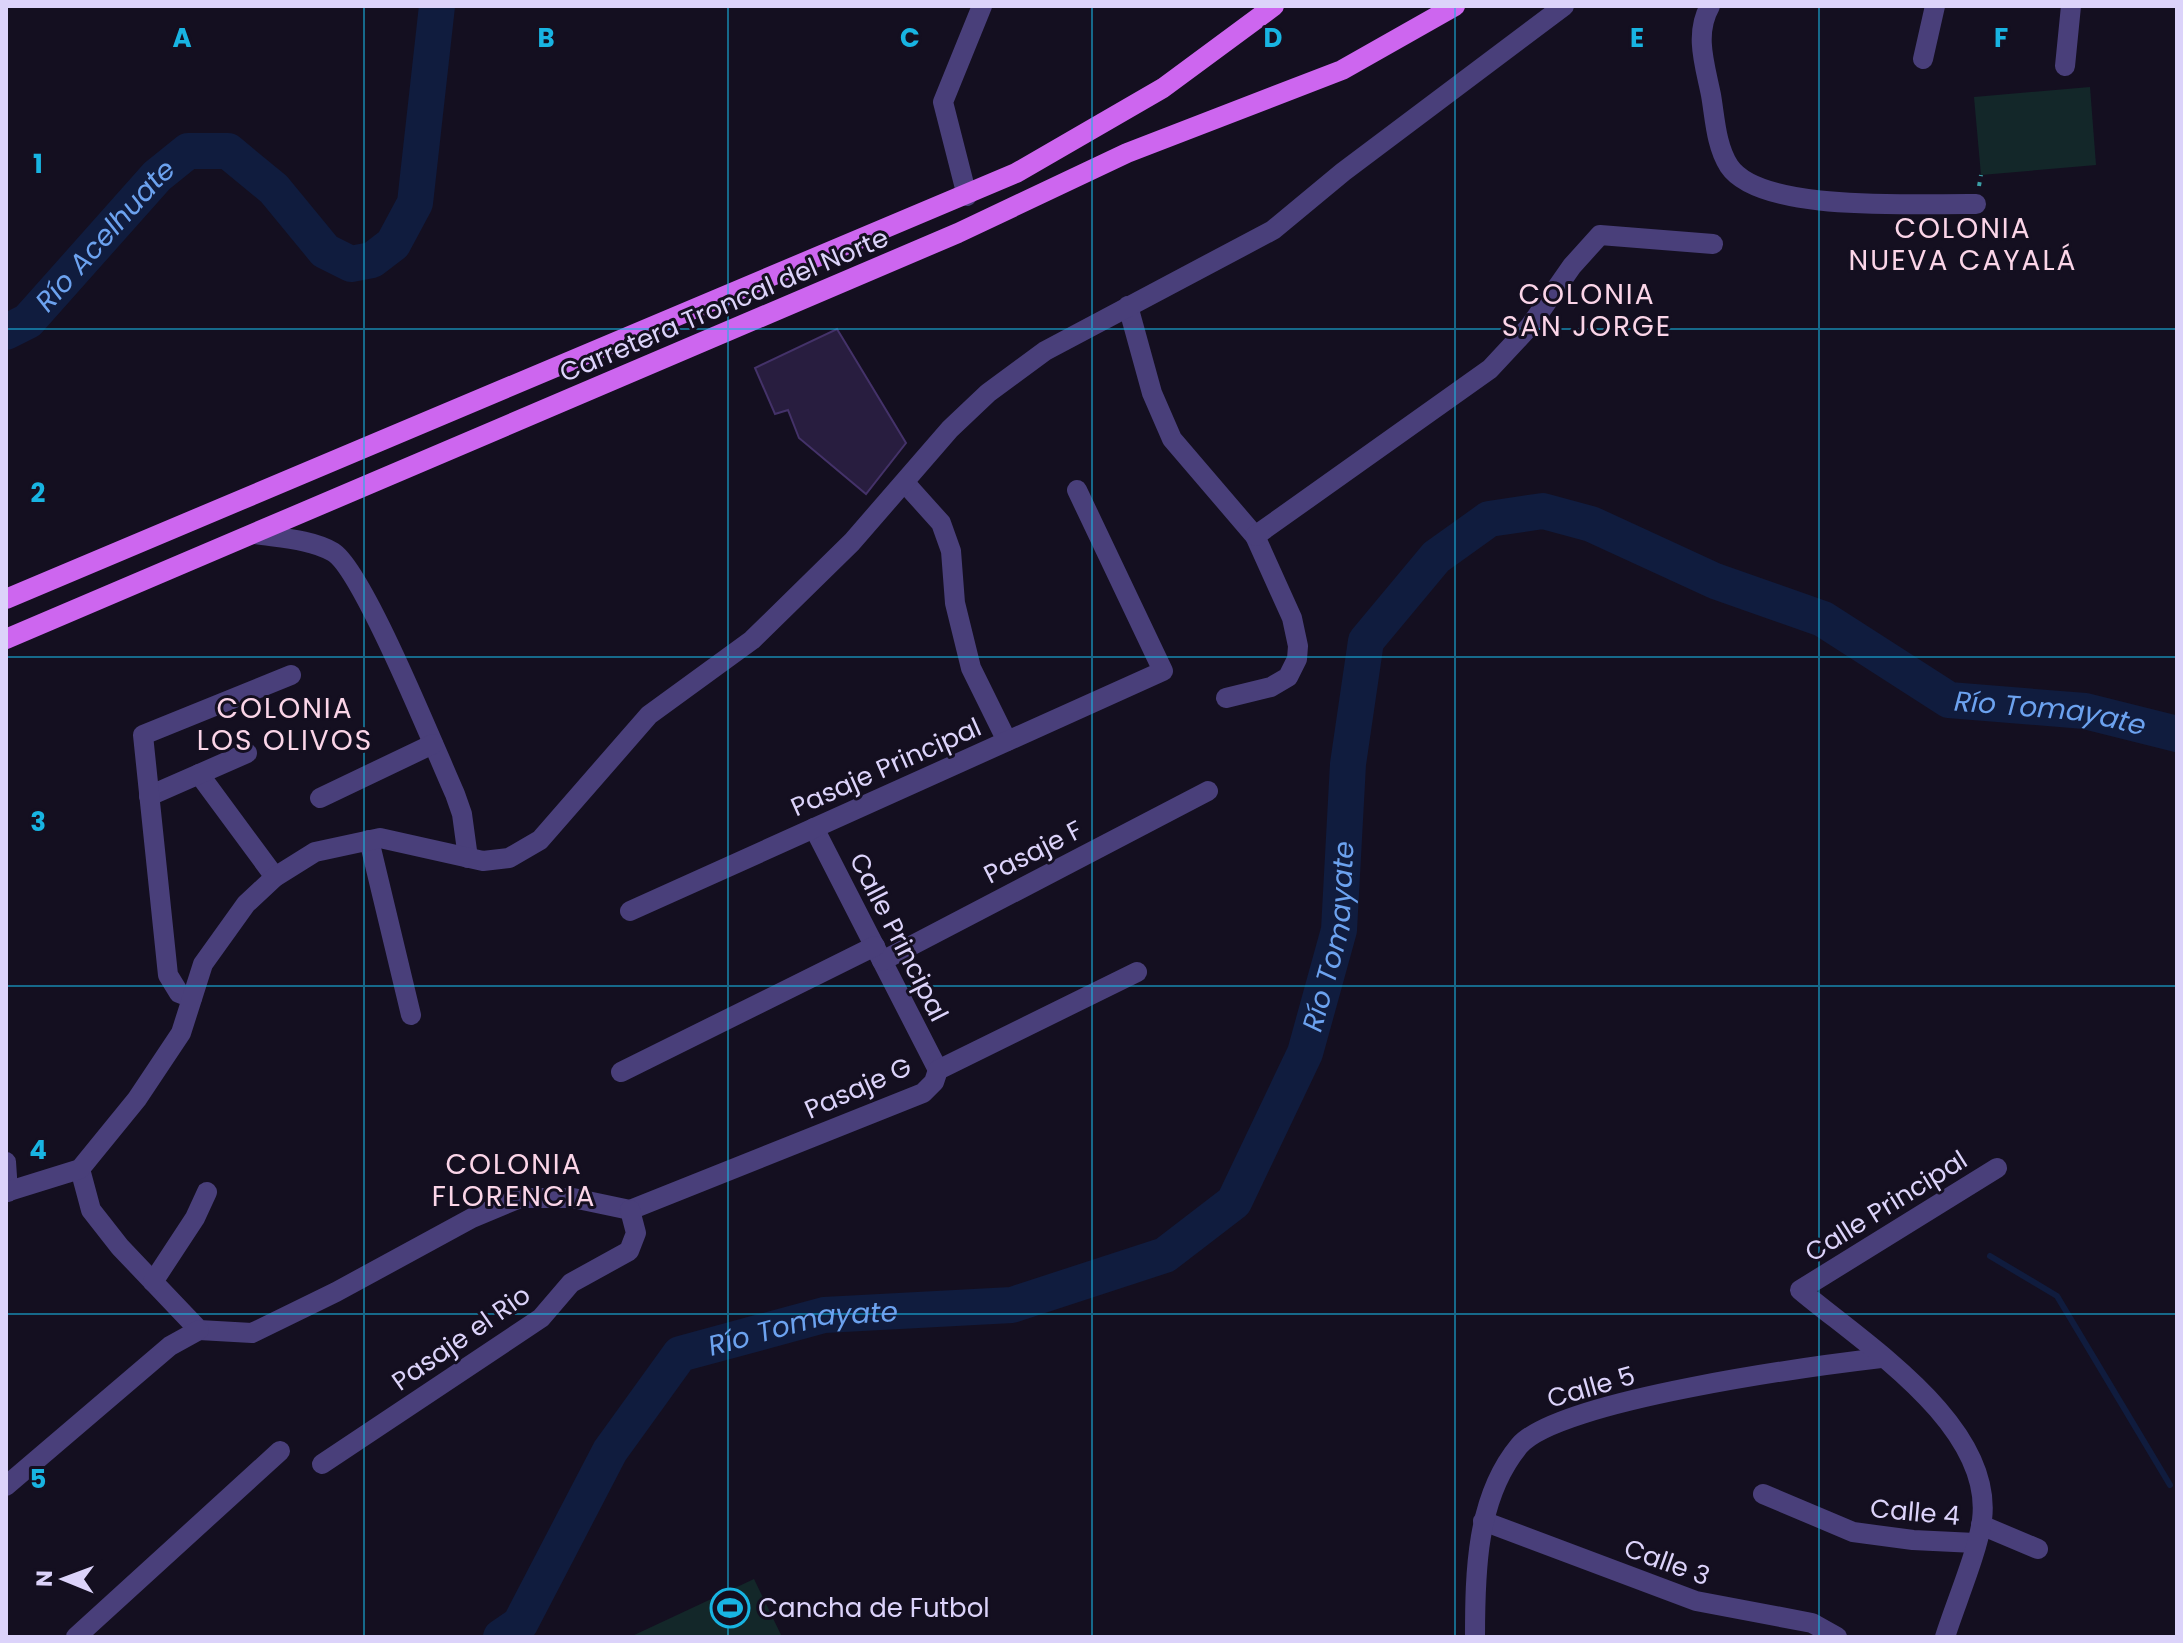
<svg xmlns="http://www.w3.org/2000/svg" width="2183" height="1643" viewBox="0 0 2183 1643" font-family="Poppins,sans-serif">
<rect width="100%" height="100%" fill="#140f20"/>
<!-- green -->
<g fill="#132729">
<polygon points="2090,87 2096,165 1981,175 1974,97"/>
<polygon points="754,1579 782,1637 630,1637"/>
</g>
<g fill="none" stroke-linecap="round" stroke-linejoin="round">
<!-- stream -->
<polyline stroke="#101c3e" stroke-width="6" points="1990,1256 2057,1296 2170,1485"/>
<!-- river -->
<g stroke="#101c3e" stroke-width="36">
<path id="s1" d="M6,332L28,321L157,176L188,151H228L274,189L325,251L351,264L372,260L393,244L415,203L437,6"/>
<path id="s2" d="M501,1637L520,1624L610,1451L680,1354L824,1315L1012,1305L1165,1255L1234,1202L1305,1053L1339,930L1348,764L1366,641L1436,557L1489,519L1543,511L1591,524L1715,581L1823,619L1949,700L2085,711L2177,734"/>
</g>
</g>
<!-- building -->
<polygon fill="#281d3f" stroke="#443269" stroke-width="2" points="837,329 906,443 866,494 799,438 788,410 775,414 755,368"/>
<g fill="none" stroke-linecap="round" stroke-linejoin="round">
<!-- path -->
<polyline stroke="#3ba0a7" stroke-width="4" stroke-dasharray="4 6" stroke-linecap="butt" points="1979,186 1981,175"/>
<!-- minor -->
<g stroke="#493f7a" stroke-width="20">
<path d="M1710,6C1694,34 1705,65 1711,95C1715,118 1716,146 1729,166C1761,214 1920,203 1976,204"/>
<polyline points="1923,59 1935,6"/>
<polyline points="2065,66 2071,6"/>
<polyline points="967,196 943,102 982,6"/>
<polyline points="1128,306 1152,393 1172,439 1255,536 1292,618 1298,646 1297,659 1288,677 1271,687 1226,698"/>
<polyline points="905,483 941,523 951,551 955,603 971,668 1007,741"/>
<path d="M254,534C279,538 311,539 333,552C363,570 436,752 455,794L462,814L468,858"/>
<polyline points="1255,536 1490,369 1530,326 1572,266 1600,235 1713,244"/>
<polyline points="199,774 275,877"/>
<polyline points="149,796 247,753"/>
<polyline points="320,798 433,744"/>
<polyline points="814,828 938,1070"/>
<polyline points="369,840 411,1015"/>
<polyline points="630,911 1163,671 1077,490"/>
<polyline points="882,961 1208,791"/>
<polyline points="192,998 179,993 168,975 143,735 291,675"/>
<polyline points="621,1072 875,946"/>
<polyline points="6,1162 8,1192"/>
<polyline points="80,1169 91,1210 120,1247 199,1330 252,1333 336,1292 472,1218 520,1198 573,1198 630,1210"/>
<polyline points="6,1192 80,1169 137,1099 181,1033 203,964 246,904 275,877 315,852 380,838 483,861 509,858 540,840 649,715 752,640 852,542 950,429 988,393 1045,351 1273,230 1343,172 1564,6"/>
<polyline points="630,1210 923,1093 934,1082 938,1070 1137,972"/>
<polyline points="153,1282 195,1218 207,1192"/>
<polyline points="322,1464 541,1318 571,1283 629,1251 636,1233 630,1210"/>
<polyline points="6,1486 170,1346 199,1330"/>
<polyline points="1763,1494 1853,1532 1913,1540 1975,1543"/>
<polyline points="1483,1521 1696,1601 1812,1623 1837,1637"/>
<polyline points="1981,1525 2038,1549"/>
<polyline points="76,1637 280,1451"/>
<path d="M1475,1637C1475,1573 1476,1498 1519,1446C1557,1400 1813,1366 1881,1358"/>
<path d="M1945,1637C1955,1605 1978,1551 1982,1520C1994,1425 1864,1344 1800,1290L1997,1168"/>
</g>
<!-- major -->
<g stroke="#cd66ef" stroke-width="20">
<polyline points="6,599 1016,173 1163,88 1274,6"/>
<polyline points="6,639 958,233 1127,153 1342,70 1455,6"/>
</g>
</g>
<!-- grid -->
<path fill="none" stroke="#18b4e2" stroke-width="2" stroke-opacity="0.55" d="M364,6V1637M728,6V1637M1092,6V1637M1455,6V1637M1819,6V1637M6,329H2177M6,657H2177M6,986H2177M6,1314H2177"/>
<!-- icons -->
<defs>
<g id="stadium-ring" transform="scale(2)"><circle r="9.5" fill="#140f20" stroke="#18b4e2" stroke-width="1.5"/><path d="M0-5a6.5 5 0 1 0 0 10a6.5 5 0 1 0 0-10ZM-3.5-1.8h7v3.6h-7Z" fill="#18b4e2"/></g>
</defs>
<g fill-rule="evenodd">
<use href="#stadium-ring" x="730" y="1608"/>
</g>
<g text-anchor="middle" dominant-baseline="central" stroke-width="6" stroke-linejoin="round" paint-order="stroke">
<!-- street labels -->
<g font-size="26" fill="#dcd3fa" stroke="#140f20">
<text transform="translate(724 305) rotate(-23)">Carretera Troncal del Norte</text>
<text transform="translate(886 767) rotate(-24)">Pasaje Principal</text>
<text transform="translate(1033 852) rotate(-27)">Pasaje F</text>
<text transform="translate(899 937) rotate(63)">Calle Principal</text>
<text transform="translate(858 1088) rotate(-24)">Pasaje G</text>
<text transform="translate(1886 1206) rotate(-32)">Calle Principal</text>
<text transform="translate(461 1338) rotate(-35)">Pasaje el Rio</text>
<text transform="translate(1591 1387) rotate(-16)">Calle 5</text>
<text transform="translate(1915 1512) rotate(5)">Calle 4</text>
<text transform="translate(1667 1562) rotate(20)">Calle 3</text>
</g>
<!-- poi labels -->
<g font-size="26" fill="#dcd3fa" stroke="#140f20" text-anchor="start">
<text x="758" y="1608">Cancha de Futbol</text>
</g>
<!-- neighbourhood labels -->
<g font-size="28" letter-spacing="2" fill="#fbd5e8" stroke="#140f20">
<text x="1963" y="228">COLONIA<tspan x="1963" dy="32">NUEVA CAYALÁ</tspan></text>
<text x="1587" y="294">COLONIA<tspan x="1587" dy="32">SAN JORGE</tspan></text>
<text x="285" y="708">COLONIA<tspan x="285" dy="32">LOS OLIVOS</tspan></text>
<text x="514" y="1164">COLONIA<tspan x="514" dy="32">FLORENCIA</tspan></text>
</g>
<!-- water labels -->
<g font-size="28" font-style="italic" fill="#6ca2ef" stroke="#140f20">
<text stroke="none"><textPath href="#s1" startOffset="140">Río Acelhuate</textPath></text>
<text stroke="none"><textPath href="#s2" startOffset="2288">Río Tomayate</textPath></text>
<text stroke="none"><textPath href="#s2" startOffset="1208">Río Tomayate</textPath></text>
<text stroke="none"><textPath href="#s2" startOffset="464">Río Tomayate</textPath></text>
</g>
</g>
<g font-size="26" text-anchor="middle" font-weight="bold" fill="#18b4e2" stroke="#140f20" stroke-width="6" stroke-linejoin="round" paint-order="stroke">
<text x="182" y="47">A</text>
<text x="546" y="47">B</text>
<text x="910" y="47">C</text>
<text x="1273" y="47">D</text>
<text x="1637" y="47">E</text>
<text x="2001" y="47">F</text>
<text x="38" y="173">1</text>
<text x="38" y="502">2</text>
<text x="38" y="831">3</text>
<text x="38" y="1159">4</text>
<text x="38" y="1488">5</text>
</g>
<!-- border -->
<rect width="2183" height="1643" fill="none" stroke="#dcd3fa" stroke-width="16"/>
<!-- north arrow -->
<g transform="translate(64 1579) rotate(271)" stroke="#140f20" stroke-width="6" paint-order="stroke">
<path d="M0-6L14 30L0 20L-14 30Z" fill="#dcd3fa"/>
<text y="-12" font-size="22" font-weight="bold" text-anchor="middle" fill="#dcd3fa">N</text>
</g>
</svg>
